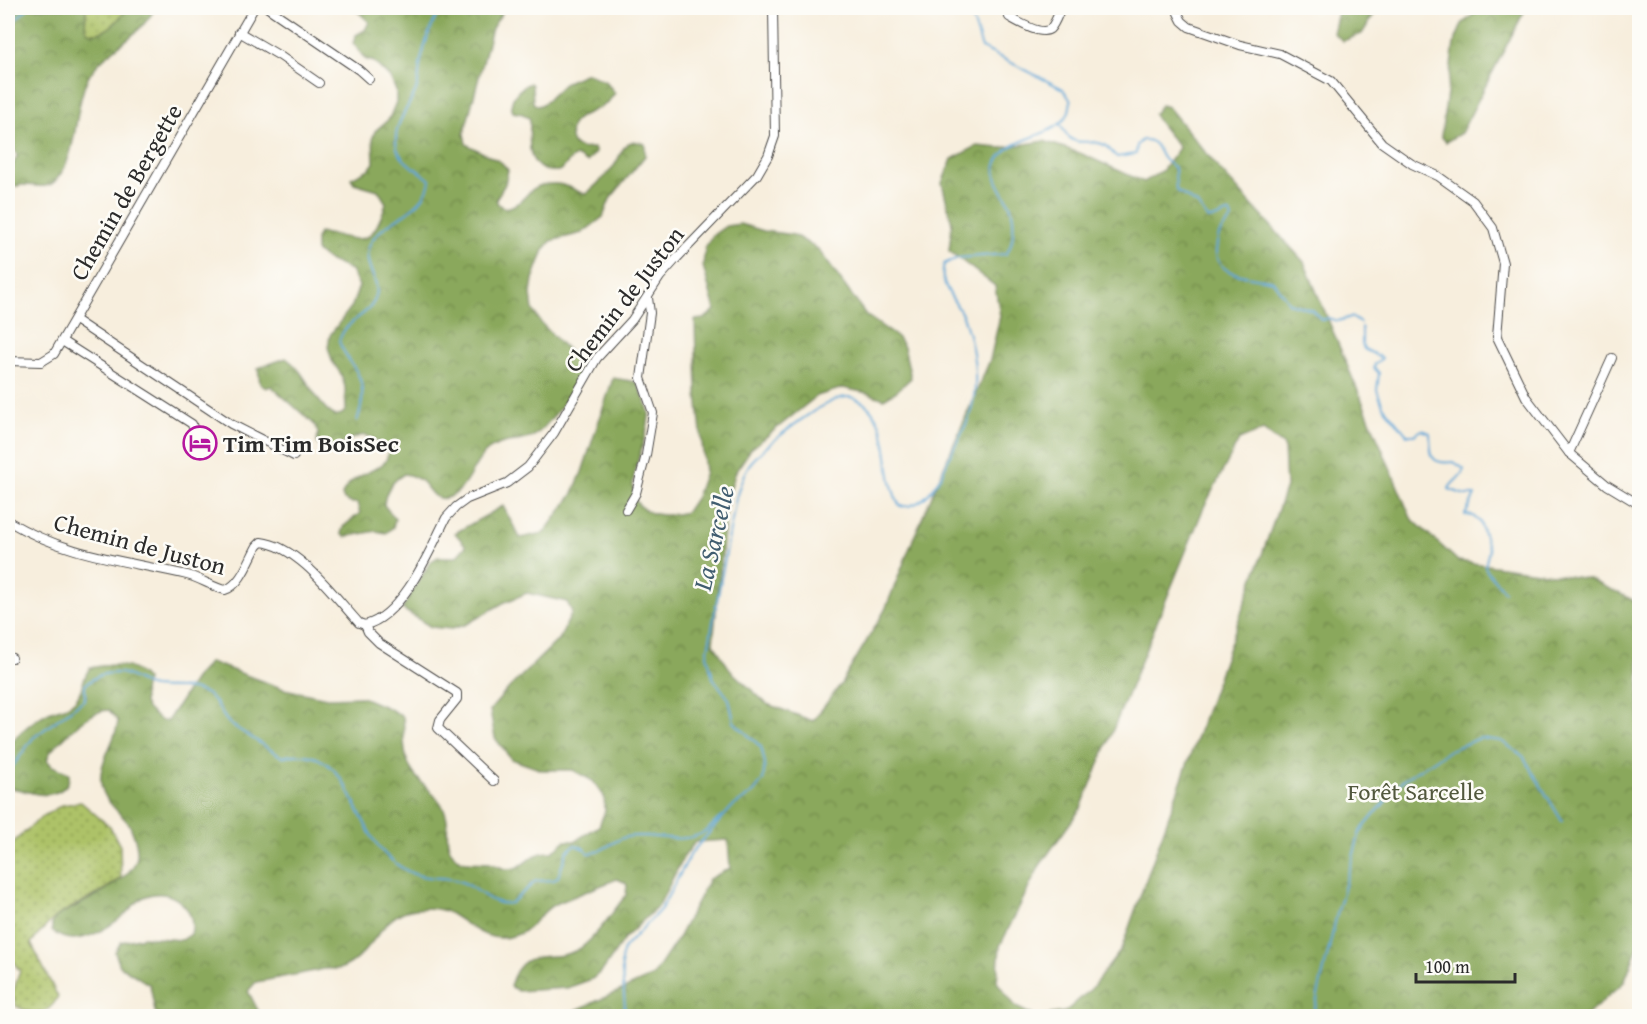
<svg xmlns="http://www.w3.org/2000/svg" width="1647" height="1024" viewBox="0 0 1647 1024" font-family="'Gentium Book Plus',serif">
<defs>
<pattern id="grass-dots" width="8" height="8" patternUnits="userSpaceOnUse" patternTransform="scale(1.5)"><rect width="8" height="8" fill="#adc267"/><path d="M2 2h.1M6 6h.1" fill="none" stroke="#8d9e55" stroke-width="1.8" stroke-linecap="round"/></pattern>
<pattern id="forest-crowns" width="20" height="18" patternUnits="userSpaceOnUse" patternTransform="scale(1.5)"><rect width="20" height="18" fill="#8aa85c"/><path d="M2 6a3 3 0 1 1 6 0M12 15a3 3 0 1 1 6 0" fill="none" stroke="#71894c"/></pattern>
</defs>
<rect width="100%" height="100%" fill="#fdfcf7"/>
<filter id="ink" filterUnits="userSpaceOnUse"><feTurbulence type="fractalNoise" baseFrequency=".0167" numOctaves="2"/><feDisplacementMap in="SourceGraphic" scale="12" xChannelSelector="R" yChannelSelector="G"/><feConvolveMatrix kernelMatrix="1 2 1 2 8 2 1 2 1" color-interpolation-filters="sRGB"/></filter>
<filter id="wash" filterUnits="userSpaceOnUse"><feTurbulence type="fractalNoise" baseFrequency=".008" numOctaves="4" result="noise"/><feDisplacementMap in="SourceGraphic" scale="24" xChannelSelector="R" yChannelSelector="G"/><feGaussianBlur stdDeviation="1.35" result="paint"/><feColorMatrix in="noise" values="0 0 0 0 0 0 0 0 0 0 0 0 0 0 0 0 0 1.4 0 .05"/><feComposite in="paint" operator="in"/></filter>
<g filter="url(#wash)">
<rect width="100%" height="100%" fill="#f7eedd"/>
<!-- grass -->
<g fill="url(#grass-dots)" stroke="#6c7649" stroke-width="1.5">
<path d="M86,8H128C118,21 105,37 87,32L85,28Z"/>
<path d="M81,802L110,827L120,846L121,877C103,894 78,902 57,916C47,924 39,934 31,943L58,997C47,1017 34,1016 16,1006L12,995L20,971L13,962L8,961V847L40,818L62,805Z"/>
</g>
<!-- forest -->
<g fill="url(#forest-crowns)" stroke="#5a6a44" stroke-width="1.5">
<path d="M8,8H86L85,28L88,32C105,37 118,21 128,8H155C139,40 101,50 87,80C73,111 79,154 56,180C47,191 33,184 21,185C17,186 12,187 8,188V176L17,156L15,150L8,145Z"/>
<path d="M354,8H505L492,28L464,134L466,144L501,162L508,170L505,184L496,199L498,204L504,208C531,204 523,182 556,184C572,185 574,192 586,194C595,186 607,176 614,166C623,154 622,135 645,144V156L610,199L603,217L582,233L551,241L544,250L533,279L531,294L533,310L541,323L577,360C578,366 579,373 577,379C574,392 544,431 532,437C517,443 501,440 488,450C472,462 468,493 446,498C432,501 429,488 421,481C416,477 410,475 404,474C392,481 385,491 384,505L395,519L393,527L386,533L376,531L345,537L341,534L343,527L360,513L357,503H351L344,500L342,495C352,469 390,473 388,451C356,416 350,452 321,448L317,443L318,433L315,425L271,386L266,388L260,384L258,368L286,358C308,373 312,401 335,416L342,414L346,410L345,387L341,374L332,361L328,347L330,335L352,306L359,286L351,270L328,260L316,251V239L319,233C360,237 370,254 386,203L378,190L354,183L351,178L369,169L374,163L373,137L375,131L389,119L396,102V91L391,79L374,62L365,59L353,43L356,35L365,30L369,22Z"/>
<polygon points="1339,8 1378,8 1362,34 1343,41 1333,33"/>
<polygon points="1481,8 1526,8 1461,133 1446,142 1441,136 1454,44 1462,24"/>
<path d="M587,73L606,82L615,93C613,95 611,98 609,101C598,113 565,114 571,138C573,150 585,149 594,148L596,152L587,162L576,156C568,159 566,168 558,171C553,172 549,171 544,170C525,161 530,137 530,119L523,114L513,112C507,100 519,88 530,83L532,85L533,103L538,106L543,104L566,82Z"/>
<path d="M1161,105L1168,107L1220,170L1304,262L1411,518L1458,561L1589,579L1639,603V944L1624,982L1586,1016H1040L1065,1012L1091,989L1121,950L1286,487L1284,446L1263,430L1239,440L1204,507L1081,808L1040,865L1000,946L997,982L1016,1007L1034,1016H563L653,976L677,940L709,879L730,868L728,840L695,842L683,858L659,905L624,939L603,970L592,979L567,988L518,991L510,986C523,942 550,965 577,950C592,943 615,909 626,895L627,885L624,882L617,879L553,905C539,914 530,932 513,936C488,944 471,926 451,914C440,907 419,907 406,911C379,920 371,956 342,968C336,970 329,968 324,969C301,974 278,978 256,982L248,991L261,1016H160L155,1012L150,985L120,966L115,952L121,942L143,937L182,940L191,934C198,907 168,885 144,897C136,901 130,910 123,916C104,931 74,950 52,931V924L56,917C77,905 125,884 135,863C139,856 137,844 134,836C132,832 131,827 129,824C118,810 103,801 101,783C98,762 116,742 118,721L109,710C88,710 64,738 50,752L47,760L52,766L69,773C70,781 67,786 61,790C41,801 28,789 8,788C8,777 4,760 8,750C11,737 37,718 49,712C58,708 67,708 74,701C84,692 81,679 90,668C110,664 132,661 146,680C142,704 141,707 162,721L168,720L197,676L210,662L284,689L327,698L362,697L390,709L403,717C405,732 402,749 408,763C415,783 441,794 446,815C450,828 443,843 454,855C463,866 476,861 489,863C495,864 500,868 506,869C526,870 528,851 552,852L565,841H575L599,826L605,811L604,796L593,781L573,770H542L511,759L495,738L490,710L509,688L560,638L572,612L567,602L527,593L503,603L467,624L452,629L431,627L402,609L430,562L438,557H456L466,546L455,533L503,506L520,538L544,533L572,495L582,472L613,378L637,382C640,392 648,404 649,413C650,440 619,489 641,507C654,518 671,516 686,512L696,497L705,472L697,394L695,320L704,319L715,310L703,266L705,248L713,235L726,226L740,224L764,231L794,235L818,249L866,315L897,337L904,347L911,378L897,391L884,399L867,393L843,388L817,396L751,449L736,471L727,500L713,643L731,671L767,704L813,721L841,684L885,610L914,537L990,360L1000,316L995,286L949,251L952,223L942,183L952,159L977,146L1000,148L1044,141L1082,154L1144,182L1162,171L1179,148C1171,135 1160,127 1154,114Z"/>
</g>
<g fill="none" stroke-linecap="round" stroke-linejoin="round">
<!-- stream -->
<g stroke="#62a7d7" stroke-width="2">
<polyline points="8,26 28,8"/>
<path d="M1060,124C1074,151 1080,137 1102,144C1108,146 1112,153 1117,157L1136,154L1137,145L1142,140C1156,139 1157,148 1163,158C1166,162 1171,165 1175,168L1176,190L1198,205L1208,219C1217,220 1223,212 1230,213L1232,218C1229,223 1223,227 1220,233C1217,238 1217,245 1216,251C1216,278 1254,276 1273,281L1289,303L1312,310L1322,320L1328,318L1338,321L1351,317L1360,323"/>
<path d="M1362,327V344L1364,349L1382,358L1375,364L1374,368L1379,373L1377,390L1383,406L1407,435H1414L1422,430L1430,433C1431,456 1429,465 1454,462L1464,469C1461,479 1451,482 1449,489L1465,495H1475L1465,515L1473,516L1480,522L1489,550L1485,566L1487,571L1504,591"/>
<path d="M357,421C364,402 366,383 353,366C348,357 342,351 339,341C346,318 371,316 376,296C381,279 359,263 371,242C386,217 426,212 430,180C419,169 402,164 397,148C391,125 410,108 417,87C419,80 419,72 420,64C424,45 431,25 441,8"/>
<path d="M8,780L11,769L33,738L85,699V685C97,675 102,673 119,673C131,673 141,685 153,687C170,689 193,685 208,695C217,700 221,716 230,724L282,757C351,740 350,823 389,858C397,865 410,874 421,876C434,879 448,876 462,882C479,889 491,907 511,903L536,881L554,880L558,877L567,851L575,845L585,849L588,853C601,854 613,840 626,837C651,832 683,846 704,832C711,828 716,821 722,816"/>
<path d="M614,1016L625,1007L621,960L624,948L661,909L692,852L732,807L754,792L763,780L765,763L761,747L734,722L729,699L713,678L707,655L736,498C740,485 744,470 753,460C768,444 826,396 848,397C858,397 869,406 874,414C891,437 884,480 900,506C922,509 937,486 945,467C951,452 960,437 967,422C981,388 976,353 964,319C959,306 945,291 943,278C942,274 943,268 944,264L958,258L1006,254C1015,242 1015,219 1010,205C1004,191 990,178 997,162C1009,135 1055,139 1068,114C1070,110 1070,105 1071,101L1063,89L982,48L969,8"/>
<polyline points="1313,1016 1337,914 1360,832 1403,780 1450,750 1480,738 1501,741 1523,756 1562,821"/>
</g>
</g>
</g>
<g filter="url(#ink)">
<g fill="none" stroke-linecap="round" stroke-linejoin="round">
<!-- minor casing -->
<g stroke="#4a4846" stroke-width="10">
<g id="minor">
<polyline points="268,8 359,70 369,79"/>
<path d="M1006,8L1009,17C1018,22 1041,36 1050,29C1055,24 1058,14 1061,8"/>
<polyline points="1179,8 1178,13 1182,21 1189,27 1240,45 1280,54 1331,81 1382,143 1412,164 1438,176 1473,201 1493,228 1503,263 1497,337 1526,397 1569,453 1607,485 1640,505"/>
<polyline points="239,32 280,56 319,83"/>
<polyline points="75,320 231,424 294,456"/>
<polyline points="62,341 192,424 194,432"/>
<polyline points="8,361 41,362 54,354 254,8"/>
<polyline points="1569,453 1612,358"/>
<polyline points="626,510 636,493 646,455 653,413 641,378 650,313 648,298"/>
<path d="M8,521C66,556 123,560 187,575C200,578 212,587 225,590C241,585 249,560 257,546L261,542C299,546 335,597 359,623L365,625C403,616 430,550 446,518L456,507L467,499L507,483L528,467L554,433L597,358L632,320L660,277L677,258L757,175L768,156L775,136L773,8"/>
<polyline points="365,625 368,632 379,643 457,693 457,699 440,720 438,728 494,781"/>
<polyline points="8,656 12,658"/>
</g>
</g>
<!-- minor -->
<use href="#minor" stroke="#fff" stroke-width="8"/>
</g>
</g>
<!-- icons -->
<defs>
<g id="hotel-ring" transform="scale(1.725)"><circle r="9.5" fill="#fdfcf7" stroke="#b5179e" stroke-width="1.5"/><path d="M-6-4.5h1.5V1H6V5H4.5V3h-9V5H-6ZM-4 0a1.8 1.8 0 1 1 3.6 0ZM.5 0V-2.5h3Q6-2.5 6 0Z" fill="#b5179e"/></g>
</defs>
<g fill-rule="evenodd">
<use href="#hotel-ring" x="200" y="443"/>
</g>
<g text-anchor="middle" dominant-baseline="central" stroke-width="5" stroke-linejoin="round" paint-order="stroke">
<!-- street labels -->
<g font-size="24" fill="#2b2b2b" stroke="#fdfcf7">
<text transform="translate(126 192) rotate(-60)">Chemin de Bergette</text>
<text transform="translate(624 299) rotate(-52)">Chemin de Juston</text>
<text transform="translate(140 544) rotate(15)">Chemin de Juston</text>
</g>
<!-- poi labels -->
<g font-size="24" font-weight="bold" fill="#2b2b2b" stroke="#fdfcf7" text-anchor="start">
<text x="223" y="443">Tim Tim BoisSec</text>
</g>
<!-- park labels -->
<g font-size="24" fill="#52583d" stroke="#fdfcf7">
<text x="1416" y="791">Forêt Sarcelle</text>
</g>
<!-- water labels -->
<g font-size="26" font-style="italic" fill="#415d70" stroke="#fdfcf7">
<text transform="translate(713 538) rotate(-77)">La Sarcelle</text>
</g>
</g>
<!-- margin -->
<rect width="1647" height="1024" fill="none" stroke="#fdfcf7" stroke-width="30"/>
<!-- scale -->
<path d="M1416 973v9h99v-9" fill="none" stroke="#2b2b2b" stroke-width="3"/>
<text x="1425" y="973" font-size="18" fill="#2b2b2b" stroke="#fdfcf7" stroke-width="4.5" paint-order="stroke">100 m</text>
</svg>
